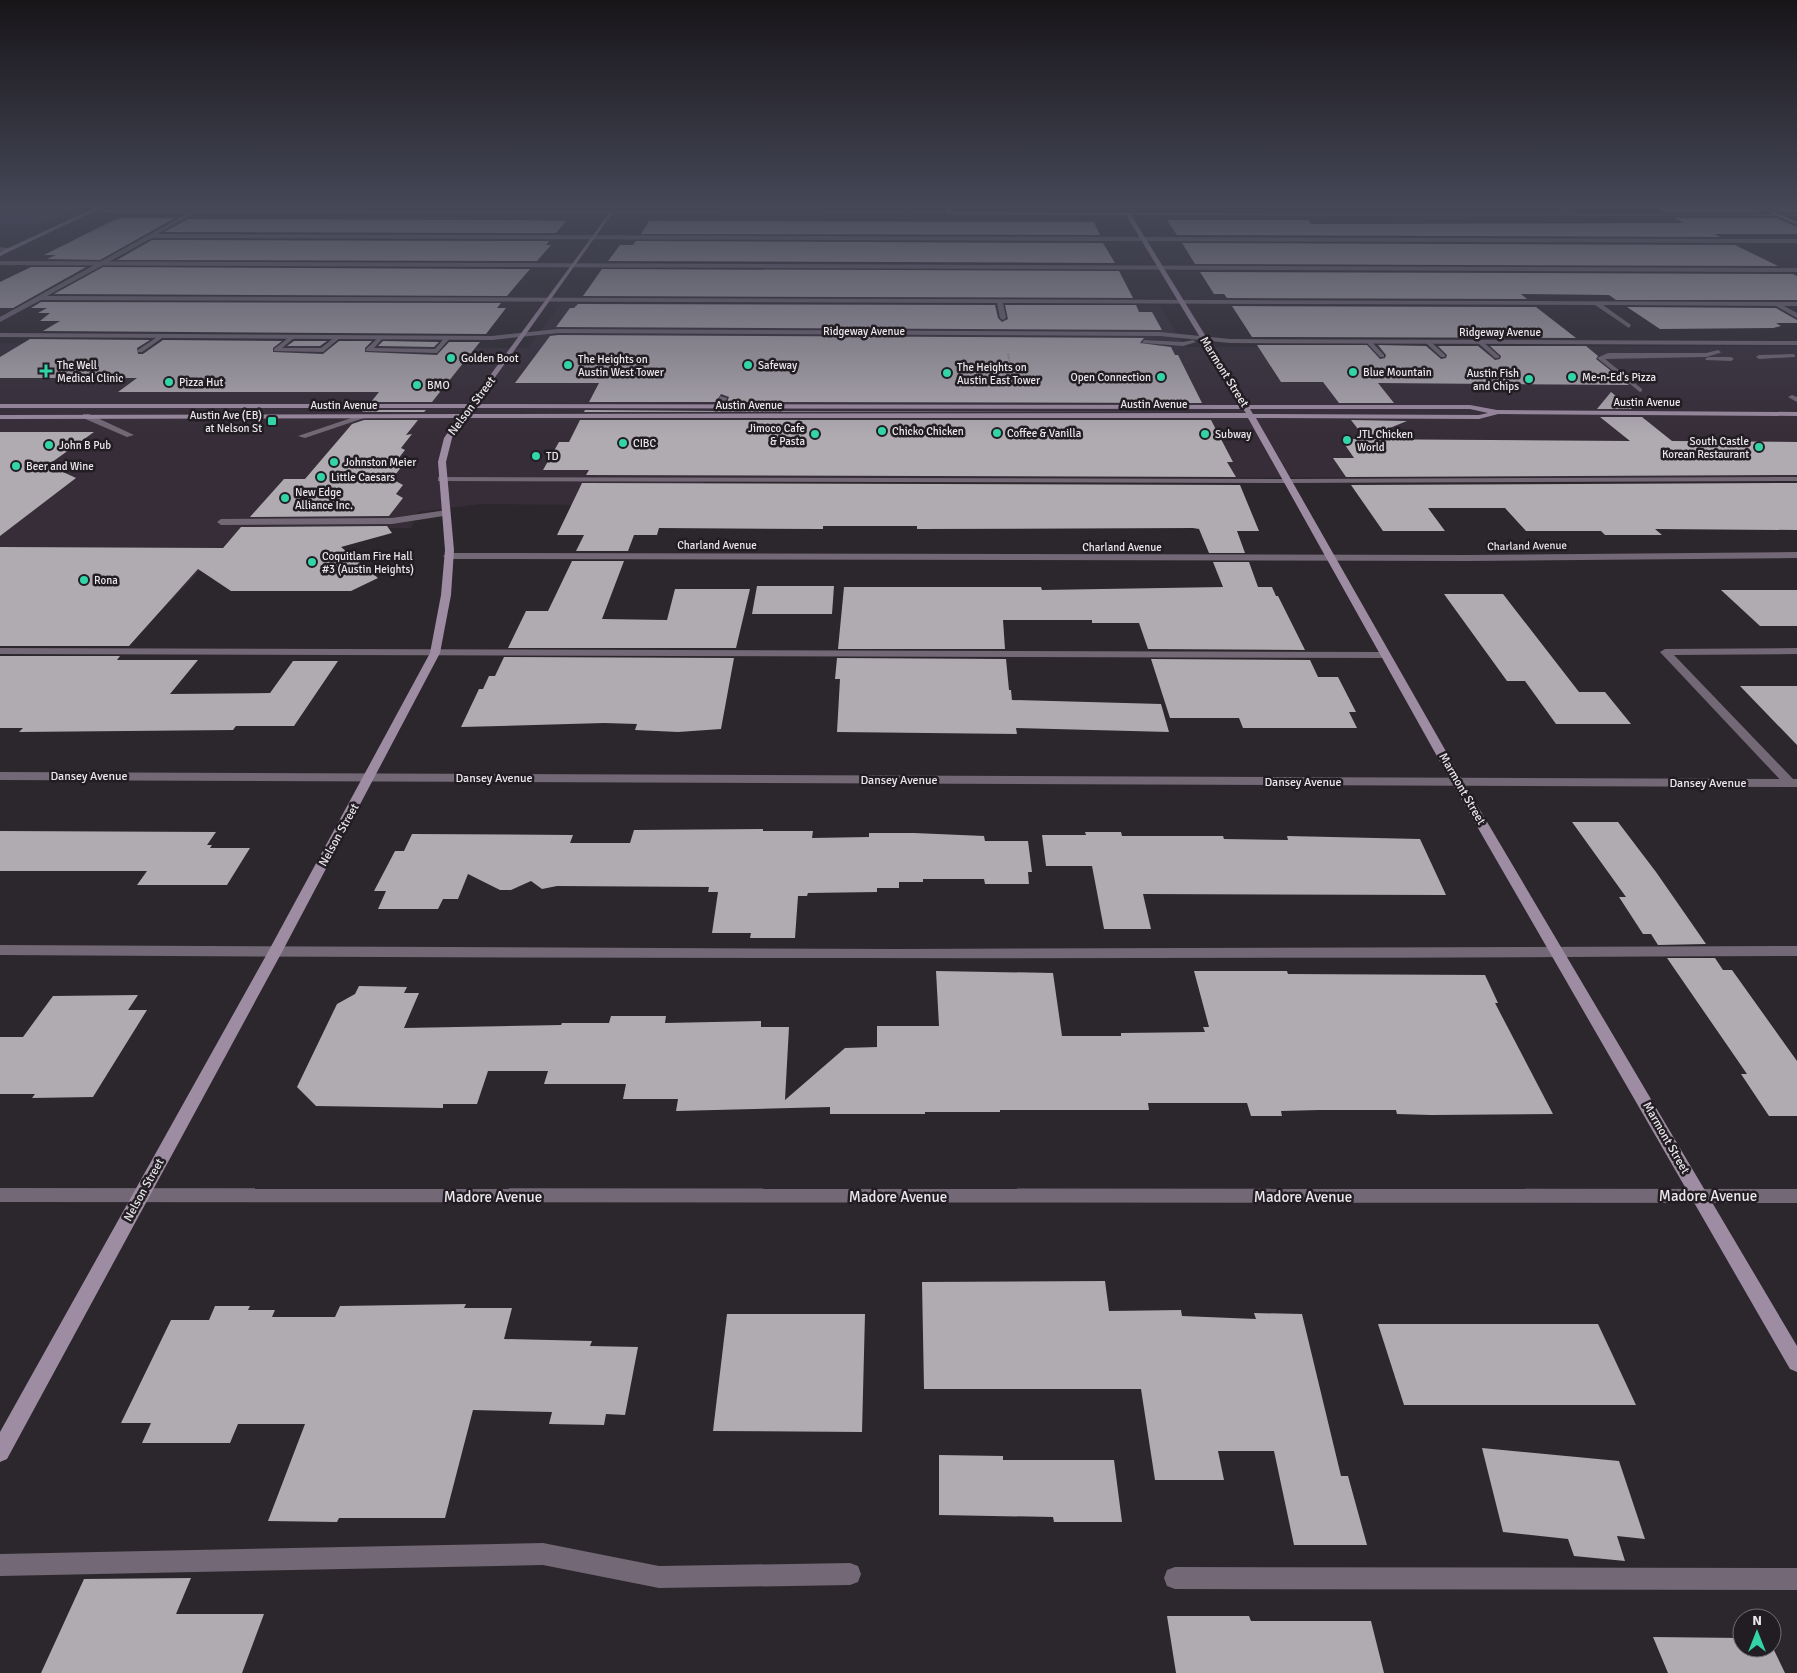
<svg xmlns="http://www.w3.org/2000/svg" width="1797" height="1673" viewBox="0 0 1797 1673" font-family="Signika,sans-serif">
<rect width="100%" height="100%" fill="#2c272d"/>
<!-- built -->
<g fill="#362d38">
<polygon points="972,204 1641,204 1651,209 973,208"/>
<polygon points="561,303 1159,305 1186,347 1797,346 1797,477 705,478 697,506 480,504 418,512 411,528 241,528 131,642 0,642 0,343 528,348"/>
</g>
<!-- green -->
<g fill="#432e48">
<polygon points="0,204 87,204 39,226 0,226"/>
<polygon points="122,204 931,204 932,208 119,205"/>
<polygon points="1150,204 1315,204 1318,206 1158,206"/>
</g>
<!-- building -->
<g fill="#b0aab1">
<polygon points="1650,204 1749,204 1764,212 1664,212"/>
<polygon points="1762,204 1797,204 1797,212 1780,212"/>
<polygon points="122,218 175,218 100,260 47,259 56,255 44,255 116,219"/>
<polygon points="1674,218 1777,218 1797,227 1797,234 1714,234 1720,237 1177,235 1167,220 1308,220 1311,224 1684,223"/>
<polygon points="188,219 520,220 566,221 556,233 164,232"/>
<polygon points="649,221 1094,222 1100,235 641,234"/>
<polygon points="152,240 549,241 546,245 551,245 537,261 117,260"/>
<polygon points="636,241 1103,243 1115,263 608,261 620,245 633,245"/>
<polygon points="1182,243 1735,245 1778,266 1195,264"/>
<polygon points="31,267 86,267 13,308 0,308 0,282"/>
<polygon points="103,267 530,269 507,296 54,294"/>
<polygon points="602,269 1119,271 1133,298 583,296"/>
<polygon points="1200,272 1793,274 1797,276 1797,300 1616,300 1609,295 1521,294 1527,299 1227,298 1224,294 1214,294"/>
<polygon points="41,302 501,303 497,308 506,308 486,334 43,331 60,321 40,321 50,313 38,313 47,308 31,308"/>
<polygon points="578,304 995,305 998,318 1002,322 1008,319 1005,305 1136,305 1139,312 1152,312 1162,330 556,327 570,308 574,308"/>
<polygon points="1232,306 1536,307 1576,338 1252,337"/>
<polygon points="1627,307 1776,308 1797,320 1797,323 1776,323 1781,326 1773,328 1660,329"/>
<polygon points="558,335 1160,338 1166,338 1144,338 1140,343 1171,347 1175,355 1178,355 1202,403 727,402 729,397 721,394 716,402 589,402 599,383 515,383 550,336"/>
<polygon points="30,339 150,340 137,348 138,354 143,354 163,340 282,341 273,348 273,352 323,354 339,341 372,341 365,348 365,352 437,355 449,342 480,342 432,402 371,402 379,392 118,392 137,378 0,378 0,357"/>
<polygon points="294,341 327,341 320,346 287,346"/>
<polygon points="383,341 439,342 434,347 378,346"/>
<polygon points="1257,345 1367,345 1380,359 1385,358 1386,355 1378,345 1426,346 1441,359 1446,358 1447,355 1438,346 1478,346 1495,360 1500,359 1501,356 1490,346 1586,346 1598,356 1596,359 1629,385 1378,383 1394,403 1339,403 1323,382 1281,382"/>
<polygon points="1611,392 1632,409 1597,409"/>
<polygon points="364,410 426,410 424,412 362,412"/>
<polygon points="585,410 719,411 1206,411 584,412"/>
<polygon points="1600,417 1642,417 1672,441 1797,442 1797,475 1346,477 1333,458 1354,458 1341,439 1630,441"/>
<polygon points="364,420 418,420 406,435 412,434 401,448 405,450 398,459 406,461 392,479 403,485 396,494 403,498 389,516 250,517 284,479 305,479 352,424"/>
<polygon points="580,420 1211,420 1233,462 1227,462 1236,477 586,475 589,470 543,470 559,442 569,442"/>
<polygon points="1351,420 1407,421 1365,438"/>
<polygon points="0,432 94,432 48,465 76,478 0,536"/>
<polygon points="582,483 1240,485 1259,531 1237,531 1245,553 1209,553 1199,529 1193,528 917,529 917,526 823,526 823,529 659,528 657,535 634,535 628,551 576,551 584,535 557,535"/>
<polygon points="1797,483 1797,530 1655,529 1662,535 1605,535 1601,531 1526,531 1505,508 1428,508 1445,531 1383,531 1351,485"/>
<polygon points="387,526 392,533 341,547 378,578 351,591 231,591 198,569 129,646 0,646 0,547 223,548 241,527"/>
<polygon points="572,561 624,561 602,619 667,620 675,589 750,589 736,648 508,648 526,611 548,611"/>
<polygon points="1213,562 1249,562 1258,587 1272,587 1276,596 1278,596 1305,650 1148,649 1139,623 1092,623 1092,620 1003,620 1005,649 838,649 844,587 1041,587 1042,590 1223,587"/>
<polygon points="757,586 834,586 832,614 752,614"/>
<polygon points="1721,590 1797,590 1797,626 1760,626"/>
<polygon points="1444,594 1503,594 1579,692 1605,692 1631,724 1556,724 1525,681 1507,681"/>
<polygon points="0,656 120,656 117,660 198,660 170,694 270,693 293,661 338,661 294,726 236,726 233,730 19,732 23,728 0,728"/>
<polygon points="504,657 734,658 721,729 678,732 635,730 637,724 604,723 461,727 479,689 483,689 489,676 495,676"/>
<polygon points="837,658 1006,659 1009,690 1011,690 1012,700 1161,704 1169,732 1016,728 1017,734 837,732 840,679 835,679"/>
<polygon points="1151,659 1310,660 1318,677 1338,677 1356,712 1349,712 1357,728 1243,728 1239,718 1170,718"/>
<polygon points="1740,686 1797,686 1797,745"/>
<polygon points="1572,822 1618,822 1656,872 1706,944 1658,945 1651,934 1643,934 1619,897 1626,897"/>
<polygon points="763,829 763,831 813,831 812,838 869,837 869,833 914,833 984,836 985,841 1028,841 1032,872 1028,872 1029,884 985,884 984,879 923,879 923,882 899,882 899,888 877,888 877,892 808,893 807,896 798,896 795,938 750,938 751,933 712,933 718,892 708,892 709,887 557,886 542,889 531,881 511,890 500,890 468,874 458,899 443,899 438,909 378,909 386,891 374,891 395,851 404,851 412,834 573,835 570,843 630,843 634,830"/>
<polygon points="0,831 216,832 207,845 212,845 210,848 250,848 227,885 137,885 147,871 0,871"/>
<polygon points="1085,832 1121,832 1122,836 1223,836 1224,839 1288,840 1287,836 1420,839 1446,895 1143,894 1151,929 1104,929 1092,866 1046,866 1042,835 1086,835"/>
<polygon points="1667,958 1715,958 1723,970 1732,970 1797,1061 1797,1116 1769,1116 1741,1074 1747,1074"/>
<polygon points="936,971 1053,973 1062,1036 1121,1036 1121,1033 1205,1032 1203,1027 1209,1027 1194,971 1287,971 1288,974 1485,975 1498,1003 1495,1003 1553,1114 1431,1115 1397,1114 1396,1110 1319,1110 1281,1111 1282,1116 1251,1116 1247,1103 1148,1103 1149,1110 1000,1110 1000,1112 925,1112 925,1114 830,1114 830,1107 676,1111 678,1099 623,1099 626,1084 544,1084 548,1071 488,1071 477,1104 443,1104 443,1108 316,1106 297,1087 337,1004 355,994 359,986 407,987 404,993 419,993 404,1028 561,1025 562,1023 609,1023 611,1016 666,1016 665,1023 761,1021 761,1027 789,1027 785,1100 845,1048 877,1047 877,1026 939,1026"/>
<polygon points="138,995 128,1010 147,1010 93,1097 32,1098 35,1094 0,1094 0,1037 23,1037 53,996"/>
<polygon points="1105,1281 1109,1311 1181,1310 1182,1316 1256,1319 1254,1313 1302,1314 1341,1476 1348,1476 1367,1545 1294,1545 1274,1451 1218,1451 1224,1480 1155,1480 1141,1389 924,1389 922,1282"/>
<polygon points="466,1304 464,1308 512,1308 504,1339 592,1341 590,1346 638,1347 625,1415 606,1414 604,1425 549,1424 552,1412 473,1410 445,1518 339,1518 337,1522 268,1521 305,1424 238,1424 230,1443 142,1443 151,1423 121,1423 171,1320 209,1320 215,1306 250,1306 248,1310 275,1310 272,1317 335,1317 340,1306"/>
<polygon points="727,1314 865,1314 862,1432 713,1431"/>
<polygon points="1378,1324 1598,1324 1636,1405 1404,1405"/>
<polygon points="1482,1448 1619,1461 1645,1539 1617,1536 1625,1561 1574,1556 1568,1539 1503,1532"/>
<polygon points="939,1455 1003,1456 1003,1460 1114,1460 1122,1522 1054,1522 1053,1517 939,1515"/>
<polygon points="191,1578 176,1614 264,1614 242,1673 41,1673 84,1579"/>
<polygon points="1167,1616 1249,1616 1251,1621 1371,1621 1384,1673 1176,1673"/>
<polygon points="1653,1637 1742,1638 1742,1648 1772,1648 1772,1646 1785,1673 1668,1673"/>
</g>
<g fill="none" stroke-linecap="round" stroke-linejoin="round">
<!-- path -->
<polyline stroke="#8c888d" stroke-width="2" stroke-dasharray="1 1" stroke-linecap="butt" points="1008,354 1015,387"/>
<!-- lane -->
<g fill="#736876" fill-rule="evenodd">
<polygon points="1553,204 1559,204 1576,215 1572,216"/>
<polygon points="194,210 198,211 157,234 1797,239 1797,243 152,238 47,296 1797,302 1797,306 1784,306 1797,313 1797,318 1776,306 1603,305 1631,325 1629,328 1595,305 1003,303 1006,318 1003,320 1000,318 997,303 41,300 0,322 0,317"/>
<polygon points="160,335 165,336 142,352 138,352 138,350"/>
<polygon points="292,335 294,338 282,348 321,348 336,336 341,337 323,352 274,351 274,349"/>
<polygon points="381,335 384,337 374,348 435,349 446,336 451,337 437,353 366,351 366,349"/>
<polygon points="1366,340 1370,340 1384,355 1384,357 1380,357 1366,342"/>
<polygon points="1426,341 1430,341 1445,355 1445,357 1441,357 1426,343"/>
<polygon points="1478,341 1482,341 1499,356 1499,358 1495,358 1478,343"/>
<polygon points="1718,350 1721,352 1720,353 1706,357 1605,359 1642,389 1642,391 1640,392 1597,358 1608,353 1706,353"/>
<polygon points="1793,354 1795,355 1795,357 1759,359 1756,357 1759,355"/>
<polygon points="1708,357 1731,357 1734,359 1731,361 1706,360 1705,359"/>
<polygon points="1792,395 1797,397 1797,402 1788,397"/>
<polygon points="720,396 727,398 724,407 720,409 716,407"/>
<polygon points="83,414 89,414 134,435 127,437 83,418"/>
<polygon points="360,415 367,417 305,438 298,436"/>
<polygon points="438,477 1288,479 1797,477 1797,481 1288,483 441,481 438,481"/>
<polygon points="447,510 450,511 450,515 392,524 221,525 217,522 221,519 392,518"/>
<polygon points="0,648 1386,652 1391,655 1386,658 0,654"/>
<polygon points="1797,648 1797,654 1674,655 1794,780 1796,783 1794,786 1786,786 1660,652 1665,649"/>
<path d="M0,945L898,949L1797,946V956C1198,959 599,959 0,955Z"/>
<polygon points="543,1543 659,1566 850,1563 858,1566 861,1574 858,1582 850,1585 659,1588 543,1565 0,1576 0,1554"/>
<polygon points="1175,1567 1797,1568 1797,1590 1175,1589 1167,1586 1164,1578 1167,1570"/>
</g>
<!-- street -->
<g fill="#736876" fill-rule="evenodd">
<polygon points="91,210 949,212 951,213 93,212"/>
<polygon points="1126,213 1797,214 1797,216 1128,215"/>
<polygon points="0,247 13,249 0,251"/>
<polygon points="0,261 1797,268 1797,272 0,265"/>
<polygon points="558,329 1160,332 1230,339 1797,341 1797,345 1230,343 1160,336 558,333 492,340 0,337 0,333 492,336"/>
<polygon points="1144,340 1183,342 1193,340 1196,342 1183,346 1142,343"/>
<polygon points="1797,552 1797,558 1467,561 448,559 443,556 448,553 1467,555"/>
<polygon points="0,772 1797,779 1797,787 0,780"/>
<polygon points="0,1188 1797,1189 1797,1203 0,1202"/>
</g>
<!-- secondary -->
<g fill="#9e8ca2" fill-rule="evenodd">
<polygon points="103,204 109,204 0,256 0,252"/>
<path d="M946,204H950L951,212L1130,213L1248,405H1470L1497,410L1797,412V416L1498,414L1479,419L1256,418L1464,783L1797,1346V1372L1790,1369L1452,783L1248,418H466L452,438L446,462L454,550L451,595L440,653L282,952L7,1459L0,1462V1432L268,952L430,653L441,595L445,550L438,462L444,438L458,418L0,419V415L462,414L466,408H0V404H469L611,211L613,212L476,404L1241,405L1126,215L949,214L947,213ZM473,408L1243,409L1246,413L469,414ZM1250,409H1470L1488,413L1479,415L1253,414Z"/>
<polygon points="1751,204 1757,204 1797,222 1797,225"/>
</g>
</g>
<!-- sky -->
<linearGradient id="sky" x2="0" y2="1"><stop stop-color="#181519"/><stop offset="0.47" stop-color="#454757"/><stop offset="1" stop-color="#454757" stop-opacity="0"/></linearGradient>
<rect width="1797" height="438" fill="url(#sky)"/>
<!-- markers -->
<g fill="#32d4a8" stroke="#221d23" stroke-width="2">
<circle cx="451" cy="358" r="5"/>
<circle cx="568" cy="365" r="5"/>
<circle cx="748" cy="365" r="5"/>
<path d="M43.5 363.5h5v5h5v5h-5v5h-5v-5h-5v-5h5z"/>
<circle cx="1353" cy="372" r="5"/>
<circle cx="947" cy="373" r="5"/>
<circle cx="1161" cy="377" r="5"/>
<circle cx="1572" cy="377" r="5"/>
<circle cx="1529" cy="379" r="5"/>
<circle cx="169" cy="382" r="5"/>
<circle cx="417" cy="385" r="5"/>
<rect x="267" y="416" width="10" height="10" rx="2.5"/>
<circle cx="882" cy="431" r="5"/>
<circle cx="997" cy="433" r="5"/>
<circle cx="815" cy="434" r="5"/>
<circle cx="1205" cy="434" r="5"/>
<circle cx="1347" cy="440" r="5"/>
<circle cx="623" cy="443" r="5"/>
<circle cx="49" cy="445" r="5"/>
<circle cx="1759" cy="447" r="5"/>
<circle cx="536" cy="456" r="5"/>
<circle cx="334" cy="462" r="5"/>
<circle cx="16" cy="466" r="5"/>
<circle cx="321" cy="477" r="5"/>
<circle cx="285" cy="498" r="5"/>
<circle cx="312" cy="562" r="5"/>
<circle cx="84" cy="580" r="5"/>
</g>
<g text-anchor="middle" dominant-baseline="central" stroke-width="5" stroke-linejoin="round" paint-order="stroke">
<!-- far-street labels -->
<g font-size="11" fill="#eae7eb" stroke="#221d23">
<text x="864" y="331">Ridgeway Avenue</text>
<text x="1500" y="332">Ridgeway Avenue</text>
<text x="1647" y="402">Austin Avenue</text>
<text x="1154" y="404">Austin Avenue</text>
<text x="344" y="405">Austin Avenue</text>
<text x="749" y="405">Austin Avenue</text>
<text x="717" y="545">Charland Avenue</text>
<text transform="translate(1527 546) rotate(-1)">Charland Avenue</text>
<text x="1122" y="547">Charland Avenue</text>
</g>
<!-- far-poi labels -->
<g font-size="11" fill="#eae7eb" stroke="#221d23" text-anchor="start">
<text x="461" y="358">Golden Boot</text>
<text x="578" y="359">The Heights on<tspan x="578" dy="13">Austin West Tower</tspan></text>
<text x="57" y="365">The Well<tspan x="57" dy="13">Medical Clinic</tspan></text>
<text x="758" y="365">Safeway</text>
<text x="957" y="367">The Heights on<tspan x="957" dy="13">Austin East Tower</tspan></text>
<text x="1363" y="372">Blue Mountain</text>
<text x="1519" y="373" text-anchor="end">Austin Fish<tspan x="1519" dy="13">and Chips</tspan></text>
<text x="1151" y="377" text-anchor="end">Open Connection</text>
<text x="1582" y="377">Me-n-Ed's Pizza</text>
<text x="179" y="382">Pizza Hut</text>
<text x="427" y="385">BMO</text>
<text x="262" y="415" text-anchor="end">Austin Ave (EB)<tspan x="262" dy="13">at Nelson St</tspan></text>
<text x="805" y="428" text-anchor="end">Jimoco Cafe<tspan x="805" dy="13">&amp; Pasta</tspan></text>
<text x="892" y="431">Chicko Chicken</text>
<text x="1007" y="433">Coffee &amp; Vanilla</text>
<text x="1215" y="434">Subway</text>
<text x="1357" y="434">JTL Chicken<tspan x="1357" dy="13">World</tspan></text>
<text x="1749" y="441" text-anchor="end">South Castle<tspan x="1749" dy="13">Korean Restaurant</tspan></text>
<text x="633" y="443">CIBC</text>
<text x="59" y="445">John B Pub</text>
<text x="546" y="456">TD</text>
<text x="344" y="462">Johnston Meier</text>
<text x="26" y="466">Beer and Wine</text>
<text x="331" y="477">Little Caesars</text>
<text x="295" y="492">New Edge<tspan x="295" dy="13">Alliance Inc.</tspan></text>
<text x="322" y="556">Coquitlam Fire Hall<tspan x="322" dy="13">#3 (Austin Heights)</tspan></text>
<text x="94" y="580">Rona</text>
</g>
<!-- street labels -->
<g font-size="12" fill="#eae7eb" stroke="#221d23">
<text transform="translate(1224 372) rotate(58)">Marmont Street</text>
<text transform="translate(472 406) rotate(-53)">Nelson Street</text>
<text x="89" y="776">Dansey Avenue</text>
<text x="494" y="778">Dansey Avenue</text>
<text x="899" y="780">Dansey Avenue</text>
<text x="1303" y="782">Dansey Avenue</text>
<text x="1708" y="783">Dansey Avenue</text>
<text transform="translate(1462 789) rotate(60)">Marmont Street</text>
<text transform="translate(339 835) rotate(-61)">Nelson Street</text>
<text transform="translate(1666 1138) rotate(60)">Marmont Street</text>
<text transform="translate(144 1190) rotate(-61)">Nelson Street</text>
</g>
<!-- near-street labels -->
<g font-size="15" fill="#eae7eb" stroke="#221d23">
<text x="1708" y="1196">Madore Avenue</text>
<text x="493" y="1197">Madore Avenue</text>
<text x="898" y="1197">Madore Avenue</text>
<text x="1303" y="1197">Madore Avenue</text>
</g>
</g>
<!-- north arrow -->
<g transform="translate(1757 1633)"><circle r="24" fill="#221d23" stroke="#726e73"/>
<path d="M0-4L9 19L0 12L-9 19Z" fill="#32d4a8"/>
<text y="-8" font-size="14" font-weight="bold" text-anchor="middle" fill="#eae7eb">N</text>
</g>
</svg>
